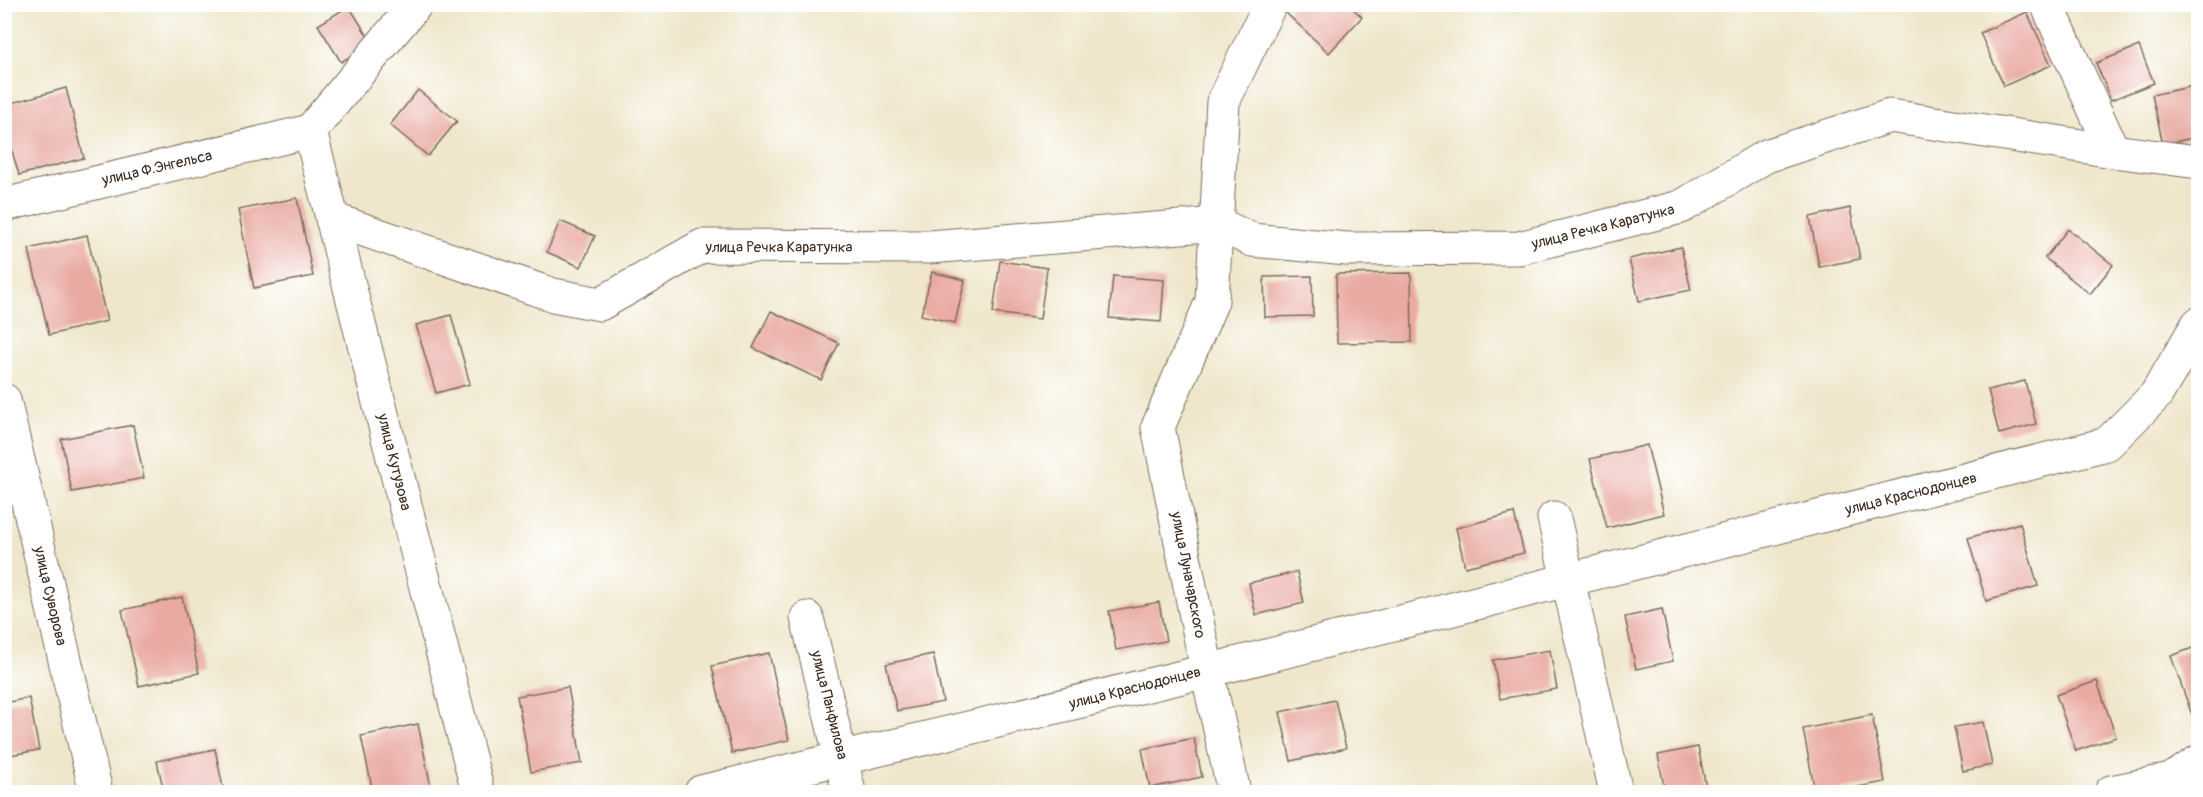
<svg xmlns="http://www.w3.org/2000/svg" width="2203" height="797" viewBox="0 0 2203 797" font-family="Pangolin,sans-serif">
<rect width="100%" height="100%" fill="#fff"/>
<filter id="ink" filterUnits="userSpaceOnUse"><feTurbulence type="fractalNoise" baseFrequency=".0167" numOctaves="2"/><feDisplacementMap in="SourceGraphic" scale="12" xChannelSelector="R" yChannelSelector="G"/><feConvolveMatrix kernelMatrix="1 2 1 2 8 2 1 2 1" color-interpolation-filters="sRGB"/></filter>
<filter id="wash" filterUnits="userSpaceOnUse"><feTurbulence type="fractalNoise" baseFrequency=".008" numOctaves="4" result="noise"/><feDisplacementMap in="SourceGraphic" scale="24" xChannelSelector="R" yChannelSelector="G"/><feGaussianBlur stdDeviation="1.35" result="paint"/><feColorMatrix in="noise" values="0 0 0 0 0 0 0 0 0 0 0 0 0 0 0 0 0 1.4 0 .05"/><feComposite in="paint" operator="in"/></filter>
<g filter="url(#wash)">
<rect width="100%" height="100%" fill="#efe6cb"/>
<g id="blocks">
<!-- building -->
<g fill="#e9aaa3">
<polygon points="1295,4 1348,4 1362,17 1329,53 1286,13"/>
<polygon points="349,6 372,43 341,62 318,25"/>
<polygon points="2027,12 2051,65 2004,86 1980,33"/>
<polygon points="2139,46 2154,83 2111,100 2096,63"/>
<polygon points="2198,85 2198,137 2163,144 2152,95"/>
<polygon points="66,88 84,158 19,175 4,123 4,105"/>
<polygon points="418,90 457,121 428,156 390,125"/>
<polygon points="297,198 313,276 254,288 238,210"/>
<polygon points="1850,208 1860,259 1819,267 1810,217"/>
<polygon points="560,221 595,236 581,267 547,252"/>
<polygon points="2068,229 2113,265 2090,294 2045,258"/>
<polygon points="87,235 107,321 49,335 29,249"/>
<polygon points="1681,247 1691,290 1639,301 1629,259"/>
<polygon points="1000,261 1047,268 1040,319 993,313"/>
<polygon points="932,272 965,280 955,323 921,315"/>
<polygon points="1411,273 1412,342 1337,343 1336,274"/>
<polygon points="1113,276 1164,280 1161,322 1109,318"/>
<polygon points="1312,276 1313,316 1265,317 1264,277"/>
<polygon points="771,311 839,343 821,380 753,348"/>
<polygon points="451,315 470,384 436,393 416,325"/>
<polygon points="2025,381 2036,424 1999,434 1988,390"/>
<polygon points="133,425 144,478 72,492 61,439"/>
<polygon points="1647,445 1664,514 1607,528 1590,459"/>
<polygon points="1514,513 1524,553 1465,567 1456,528"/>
<polygon points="2020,523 2038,586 1986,601 1968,538"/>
<polygon points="1297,572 1304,603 1256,615 1249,583"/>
<polygon points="4,590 9,609 4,610"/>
<polygon points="182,597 199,673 139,686 122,610"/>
<polygon points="1159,602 1166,641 1116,650 1109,611"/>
<polygon points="1662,609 1673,661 1636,669 1625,617"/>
<polygon points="2198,646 2198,712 2192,715 2171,656"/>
<polygon points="1550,650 1557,689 1500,699 1493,660"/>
<polygon points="769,653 789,740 732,753 712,666"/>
<polygon points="933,654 943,702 897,711 886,664"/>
<polygon points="2097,681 2116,737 2076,751 2056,695"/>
<polygon points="568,687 582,763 531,772 517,696"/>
<polygon points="29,698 39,750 4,756 4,703"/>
<polygon points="1335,700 1346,748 1291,761 1280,712"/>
<polygon points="1872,715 1885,782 1830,792 1815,792 1803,729"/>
<polygon points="1983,722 1992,765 1963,771 1954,727"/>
<polygon points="418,724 432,792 373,792 361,736"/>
<polygon points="1194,738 1202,777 1150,788 1142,749"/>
<polygon points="1698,747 1707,792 1665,792 1658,755"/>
<polygon points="215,749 224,792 164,792 157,761"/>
</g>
</g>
</g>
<g filter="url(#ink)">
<use href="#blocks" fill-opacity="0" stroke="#7a6c5b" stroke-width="1.5"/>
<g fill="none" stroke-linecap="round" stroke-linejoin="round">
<!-- minor casing -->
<g stroke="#7a6c5b" stroke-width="35">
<g id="minor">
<polyline points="2047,4 2113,151"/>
<polyline points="310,131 478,792"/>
<polyline points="310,131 416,4"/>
<polyline points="4,205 310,131"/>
<polyline points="332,219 553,295 600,304 702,246 929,247 1218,224 1252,240 1347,249 1519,248 1681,207 1766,156 1890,116 2113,151 2198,162"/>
<polyline points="4,400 96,792"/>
<polyline points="1554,518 1616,792"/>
<polyline points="807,618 849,792"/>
<polyline points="701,792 1207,671 2107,444 2156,395 2198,324"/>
<polyline points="1234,792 1207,671 1158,427 1212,301 1223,102 1270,4"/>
<polyline points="2111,792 2171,780 2198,762"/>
</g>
</g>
<!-- minor -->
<use href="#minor" stroke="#fff" stroke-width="33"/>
</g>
</g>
<g text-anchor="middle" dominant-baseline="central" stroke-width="5" stroke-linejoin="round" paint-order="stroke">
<!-- street labels -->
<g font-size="15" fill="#3b2a1e" stroke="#fff">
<text transform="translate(157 168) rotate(-13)">улица Ф.Энгельса</text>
<text transform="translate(1603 227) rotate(-14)">улица Речка Каратунка</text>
<text x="779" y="247">улица Речка Каратунка</text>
<text transform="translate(394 462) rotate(76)">улица Кутузова</text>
<text transform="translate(1911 494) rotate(-14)">улица Краснодонцев</text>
<text transform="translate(1188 575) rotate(79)">улица Луначарского</text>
<text transform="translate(50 596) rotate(77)">улица Суворова</text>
<text transform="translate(1135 688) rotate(-14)">улица Краснодонцев</text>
<text transform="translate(829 705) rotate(76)">улица Панфилова</text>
</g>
</g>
<!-- margin -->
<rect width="2203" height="797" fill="none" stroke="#fff" stroke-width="24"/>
</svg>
